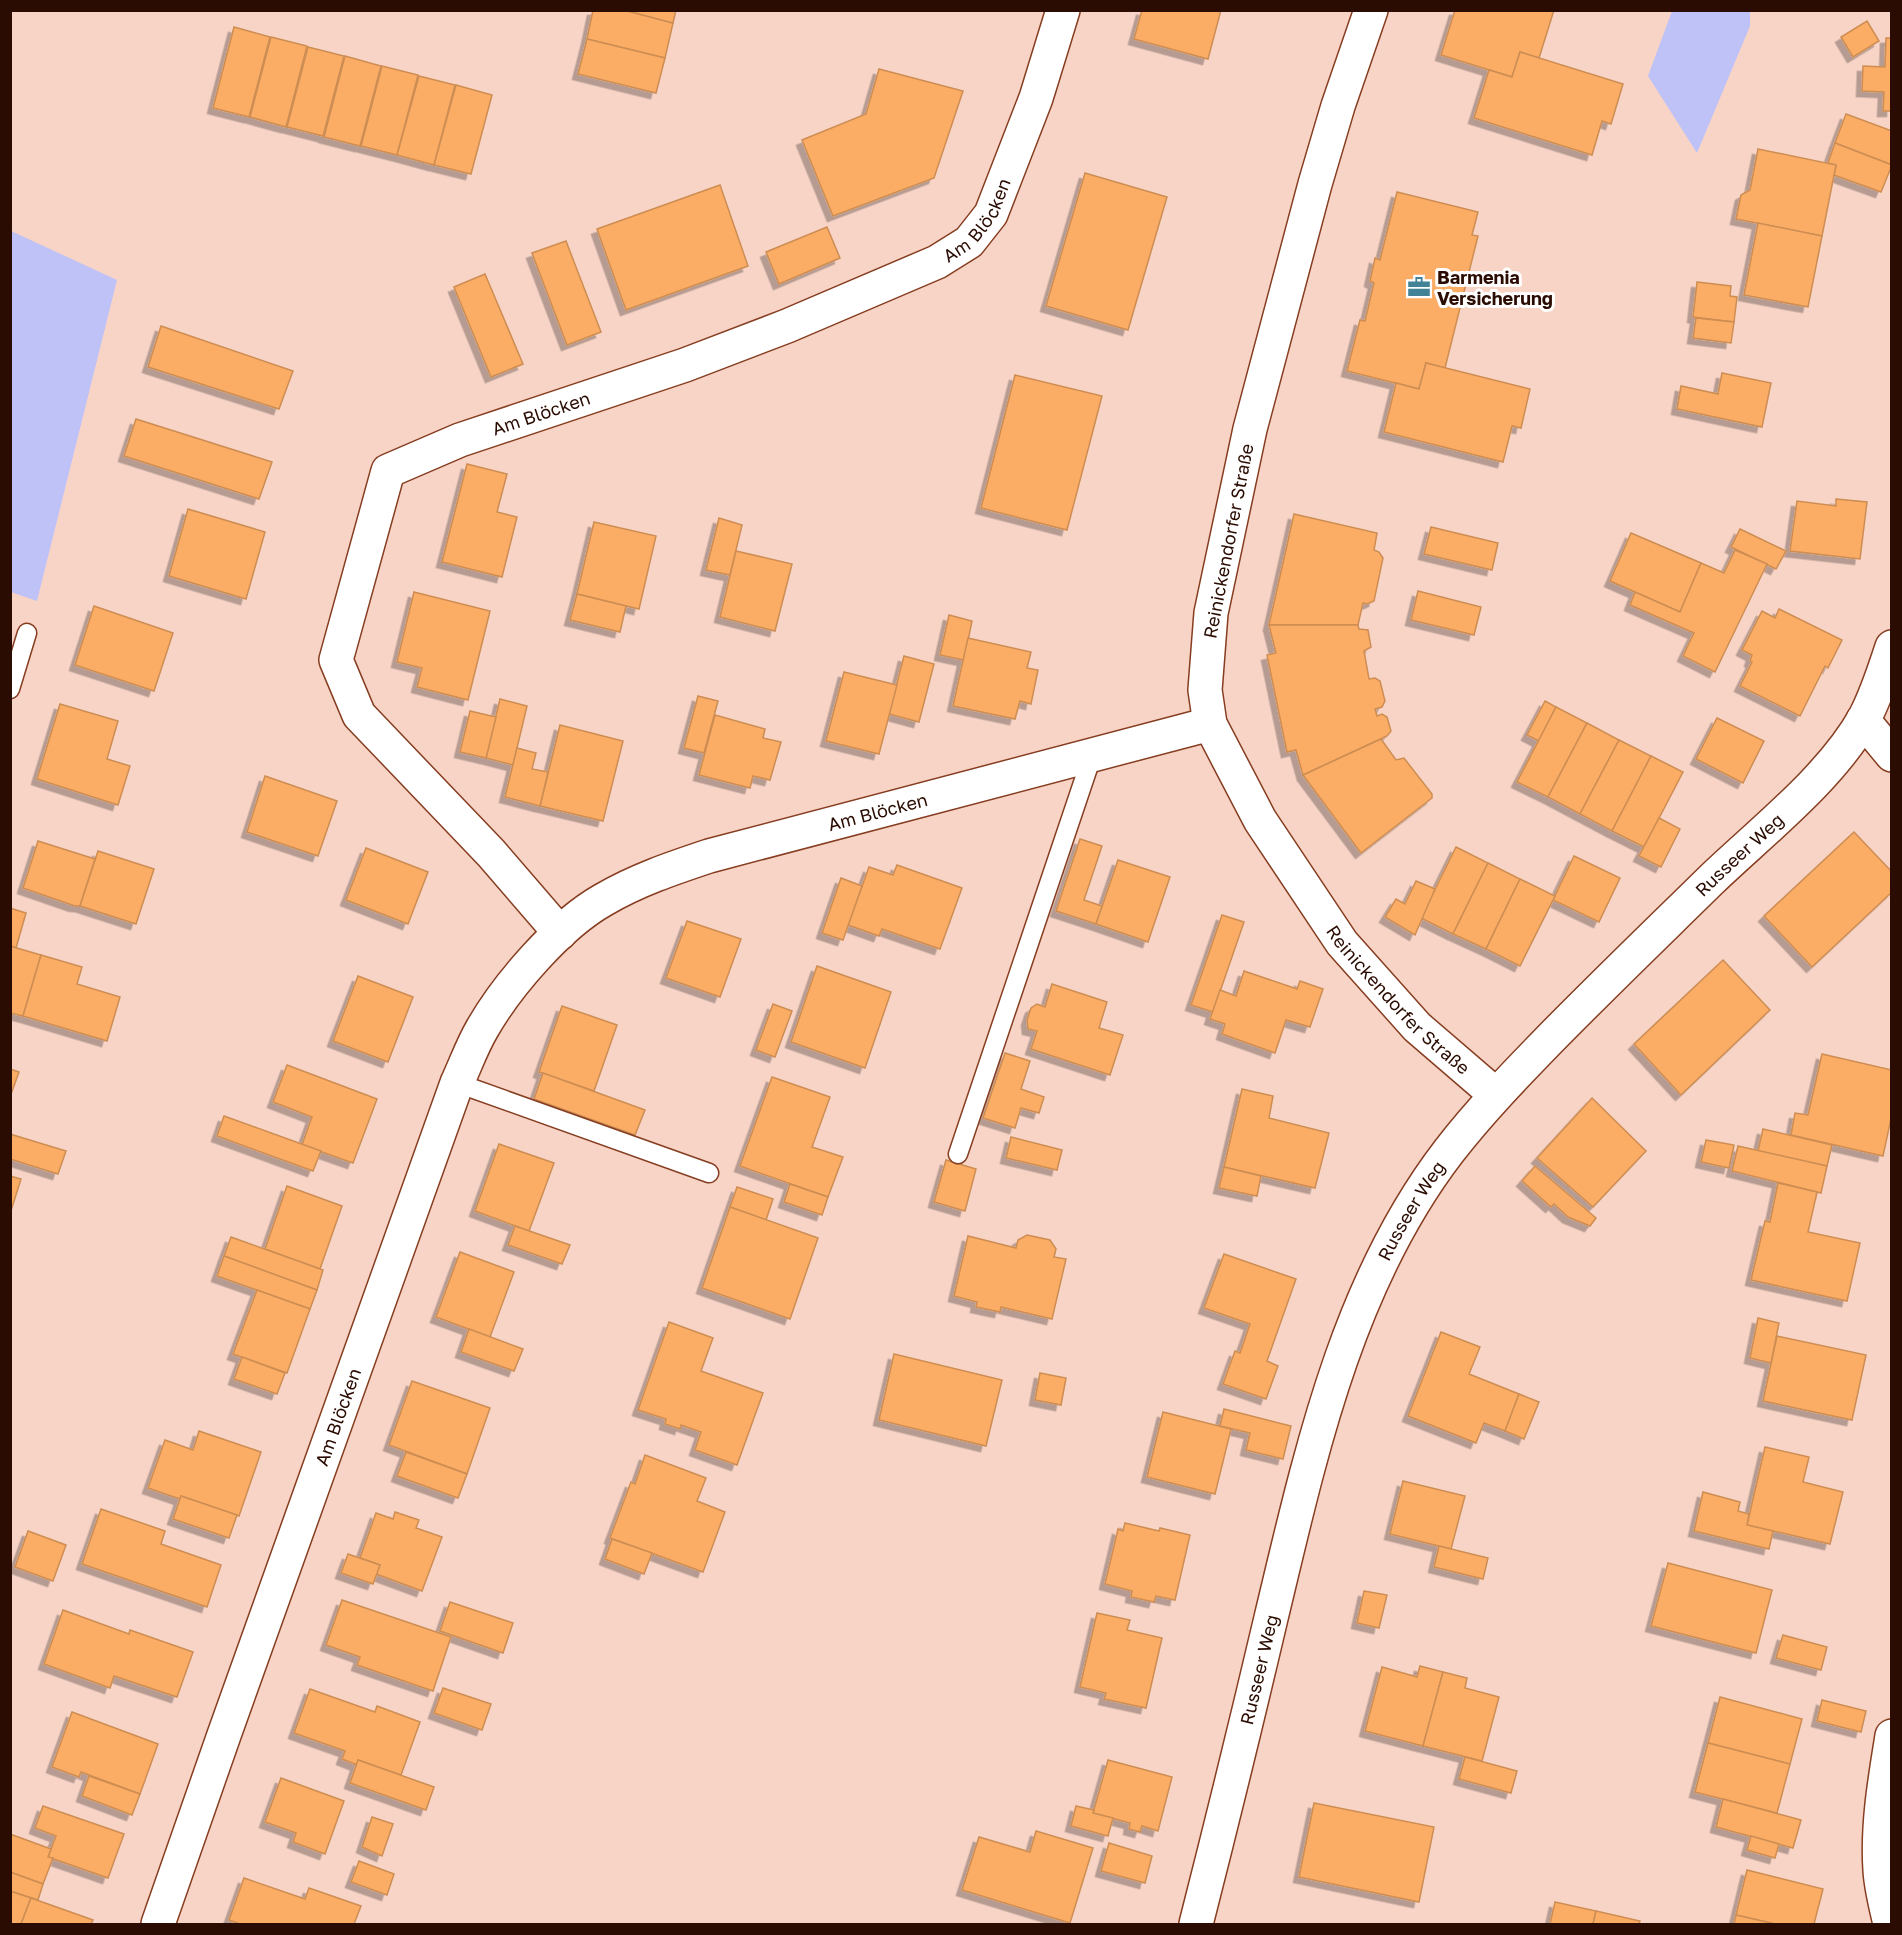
<svg xmlns="http://www.w3.org/2000/svg" width="1902" height="1935" viewBox="0 0 1902 1935" font-family="'Golos Text',sans-serif">
<defs>
<filter id="shadow"><feDropShadow dx="-5.5" dy="5.5" stdDeviation="0" flood-color="#0004"/></filter>
</defs>
<rect width="100%" height="100%" fill="#f8d4c7"/>
<!-- green -->
<g fill="#bec2f7">
<polygon points="1672,11 1750,11 1750,26 1697,153 1648,76"/>
<polygon points="11,231 117,280 37,601 11,592"/>
</g>
<!-- building -->
<g fill="#fbad66" stroke="#cd8d52" stroke-width="1.5" filter="url(#shadow)">
<polygon points="593,10 624,10 673,23 665,58 587,39"/>
<polygon points="624,10 676,10 673,23"/>
<polygon points="1142,10 1221,10 1208,59 1134,39"/>
<polygon points="1455,10 1554,10 1539,58 1520,52 1512,77 1441,55"/>
<polygon points="1867,21 1879,41 1853,57 1841,37"/>
<polygon points="234,27 270,37 249,117 213,108"/>
<polygon points="271,37 307,46 286,127 250,117"/>
<polygon points="1886,38 1892,38 1892,111 1883,111 1884,92 1862,91 1863,66 1885,67"/>
<polygon points="587,39 665,58 656,93 578,74"/>
<polygon points="308,47 344,56 323,136 287,127"/>
<polygon points="1520,52 1623,84 1611,124 1602,121 1592,155 1474,118 1489,70 1512,77"/>
<polygon points="345,56 381,66 360,146 324,137"/>
<polygon points="382,66 418,75 397,155 361,146"/>
<polygon points="879,69 963,91 934,178 833,216 802,140 866,114"/>
<polygon points="419,76 455,85 434,165 397,155"/>
<polygon points="456,85 492,95 471,174 434,165"/>
<polygon points="1846,114 1892,131 1892,165 1835,143"/>
<polygon points="1835,143 1892,165 1881,192 1834,175 1836,165 1828,163"/>
<polygon points="1758,149 1836,165 1822,236 1736,219 1741,195 1750,190"/>
<polygon points="1085,173 1167,197 1128,330 1046,306"/>
<polygon points="720,185 748,266 626,310 597,229"/>
<polygon points="1397,192 1478,212 1472,235 1478,236 1445,368 1426,363 1419,389 1347,371 1360,320 1365,321 1374,283 1370,281 1375,258 1380,260"/>
<polygon points="1758,223 1822,236 1808,307 1744,295"/>
<polygon points="827,227 840,258 779,284 766,252"/>
<polygon points="566,241 601,332 567,345 532,253"/>
<polygon points="485,274 523,364 491,377 454,287"/>
<polygon points="1697,282 1731,286 1730,296 1737,297 1734,322 1693,317"/>
<polygon points="1696,318 1734,322 1731,343 1693,338"/>
<polygon points="161,326 293,371 279,409 148,367"/>
<polygon points="1426,363 1530,389 1521,428 1512,426 1503,462 1384,432 1396,383 1419,389"/>
<polygon points="1722,373 1771,383 1762,427 1677,409 1681,386 1718,394"/>
<polygon points="1015,375 1102,396 1067,530 981,508"/>
<polygon points="136,419 272,462 259,499 124,456"/>
<polygon points="467,464 507,474 497,512 517,517 502,577 442,562"/>
<polygon points="1836,499 1867,502 1860,559 1790,551 1797,501 1836,506"/>
<polygon points="188,509 265,532 246,599 169,576"/>
<polygon points="1294,514 1377,533 1374,550 1379,552 1383,558 1374,601 1367,604 1363,603 1358,625 1269,625"/>
<polygon points="719,518 742,525 730,575 706,570"/>
<polygon points="594,522 656,536 639,609 577,594"/>
<polygon points="1431,527 1498,543 1492,570 1424,554"/>
<polygon points="1740,529 1786,551 1776,569 1731,547"/>
<polygon points="1631,533 1701,563 1680,612 1610,581"/>
<polygon points="1735,550 1767,564 1715,672 1683,656 1694,633 1630,605 1635,592 1680,612 1701,563 1724,573"/>
<polygon points="736,551 792,564 775,631 720,617"/>
<polygon points="1418,591 1481,607 1474,635 1411,620"/>
<polygon points="414,592 490,611 468,700 417,687 422,668 397,662"/>
<polygon points="577,594 626,606 620,632 570,620"/>
<polygon points="94,606 173,633 154,691 75,665"/>
<polygon points="1779,609 1842,640 1828,668 1825,666 1800,716 1740,686 1752,662 1750,661 1752,655 1742,650 1762,611 1775,618"/>
<polygon points="949,615 972,621 964,660 940,655"/>
<polygon points="1269,625 1358,625 1359,629 1368,630 1371,647 1364,651 1369,679 1375,678 1380,681 1385,701 1382,707 1375,709 1377,716 1382,714 1387,717 1391,731 1387,736 1303,775 1296,750 1287,752 1267,655 1276,653"/>
<polygon points="968,638 1031,652 1027,668 1038,670 1031,704 1020,701 1015,719 953,706"/>
<polygon points="904,656 934,664 919,722 889,714"/>
<polygon points="844,672 897,685 879,754 826,741"/>
<polygon points="698,696 718,701 704,753 684,748"/>
<polygon points="500,699 527,706 513,765 486,758"/>
<polygon points="1545,701 1556,707 1539,741 1527,735"/>
<polygon points="60,704 118,721 107,759 130,766 118,805 37,779"/>
<polygon points="1556,707 1587,723 1548,797 1517,782"/>
<polygon points="470,711 496,717 486,758 460,752"/>
<polygon points="715,715 765,729 763,738 781,742 770,780 753,776 750,788 699,775"/>
<polygon points="1717,718 1764,741 1743,783 1696,759"/>
<polygon points="1587,723 1619,740 1580,814 1548,797"/>
<polygon points="560,725 623,741 603,821 540,806"/>
<polygon points="1381,739 1396,760 1404,758 1432,794 1432,798 1361,853 1303,775"/>
<polygon points="1619,740 1651,756 1612,831 1580,814"/>
<polygon points="517,748 536,753 532,769 548,772 540,806 505,797"/>
<polygon points="1651,756 1683,772 1644,847 1612,831"/>
<polygon points="265,776 337,801 318,856 247,832"/>
<polygon points="1659,818 1680,829 1661,867 1639,856"/>
<polygon points="1854,832 1892,872 1892,892 1812,967 1764,916"/>
<polygon points="1080,839 1102,846 1084,900 1102,906 1096,924 1056,911"/>
<polygon points="38,841 95,859 80,906 75,906 23,888"/>
<polygon points="1456,847 1488,863 1453,934 1421,918"/>
<polygon points="366,848 428,872 408,924 346,900"/>
<polygon points="98,851 154,869 136,924 80,906"/>
<polygon points="1574,856 1620,878 1599,922 1553,900"/>
<polygon points="1118,860 1170,877 1148,942 1096,924"/>
<polygon points="1488,863 1520,879 1486,949 1453,934"/>
<polygon points="897,865 962,888 940,949 882,929 879,936 848,925 869,867 893,875"/>
<polygon points="841,878 862,886 843,940 822,933"/>
<polygon points="1520,879 1555,896 1520,966 1486,949"/>
<polygon points="1416,881 1435,889 1415,935 1385,917 1396,899 1405,904"/>
<polygon points="10,908 26,913 16,948 10,946"/>
<polygon points="1222,915 1244,922 1213,1012 1191,1005"/>
<polygon points="687,921 741,939 720,997 666,978"/>
<polygon points="10,946 41,955 23,1016 10,1013"/>
<polygon points="41,955 82,967 77,984 120,997 107,1041 23,1016"/>
<polygon points="1723,960 1770,1010 1681,1095 1634,1044"/>
<polygon points="817,966 891,992 865,1068 791,1042"/>
<polygon points="1244,971 1297,989 1300,981 1323,989 1310,1027 1286,1020 1275,1053 1222,1034 1225,1024 1210,1019 1220,990 1236,996"/>
<polygon points="358,976 413,997 388,1062 333,1041"/>
<polygon points="1052,984 1107,1002 1099,1028 1123,1035 1110,1075 1031,1049 1037,1031 1028,1029 1027,1020 1031,1008 1037,1004 1045,1007"/>
<polygon points="773,1004 792,1011 775,1057 756,1050"/>
<polygon points="562,1006 617,1025 594,1091 539,1072"/>
<polygon points="1005,1053 1030,1061 1021,1089 1044,1097 1039,1113 1021,1108 1015,1128 983,1118"/>
<polygon points="1822,1054 1892,1070 1892,1114 1883,1156 1791,1135 1795,1113 1808,1115"/>
<polygon points="287,1065 377,1099 353,1163 302,1145 312,1117 273,1102"/>
<polygon points="10,1069 19,1072 10,1097"/>
<polygon points="543,1073 645,1110 635,1135 534,1099"/>
<polygon points="772,1077 830,1097 812,1147 843,1157 828,1197 740,1166"/>
<polygon points="1242,1089 1273,1096 1269,1118 1329,1133 1315,1188 1224,1167"/>
<polygon points="1592,1098 1646,1151 1593,1207 1537,1158"/>
<polygon points="224,1116 321,1151 313,1171 217,1136"/>
<polygon points="1763,1129 1832,1145 1827,1166 1758,1151"/>
<polygon points="10,1134 66,1151 58,1174 10,1159"/>
<polygon points="1011,1137 1062,1150 1057,1170 1006,1158"/>
<polygon points="1706,1140 1734,1145 1729,1168 1701,1162"/>
<polygon points="499,1144 554,1163 529,1231 475,1211"/>
<polygon points="1738,1146 1827,1166 1821,1193 1732,1171"/>
<polygon points="946,1160 976,1169 965,1211 934,1202"/>
<polygon points="1535,1166 1596,1218 1590,1226 1568,1217 1554,1204 1551,1207 1522,1181"/>
<polygon points="1224,1167 1261,1176 1257,1196 1219,1188"/>
<polygon points="10,1176 21,1179 10,1214"/>
<polygon points="1778,1183 1817,1192 1808,1232 1860,1243 1847,1301 1751,1280 1765,1221 1770,1222"/>
<polygon points="790,1184 828,1197 822,1215 784,1202"/>
<polygon points="287,1186 342,1206 320,1269 265,1249"/>
<polygon points="737,1187 773,1199 766,1220 730,1207"/>
<polygon points="730,1207 818,1238 790,1319 702,1288"/>
<polygon points="515,1226 570,1245 562,1264 508,1245"/>
<polygon points="1027,1235 1050,1240 1056,1249 1054,1257 1066,1259 1052,1319 1001,1307 1000,1312 976,1307 977,1302 954,1296 968,1236 1016,1248 1018,1240"/>
<polygon points="231,1237 323,1270 317,1290 224,1256"/>
<polygon points="460,1252 514,1272 490,1337 436,1317"/>
<polygon points="1224,1254 1296,1279 1267,1361 1278,1366 1266,1399 1223,1384 1235,1351 1240,1353 1250,1324 1204,1308"/>
<polygon points="224,1256 317,1290 310,1309 217,1276"/>
<polygon points="257,1290 310,1309 287,1373 233,1354"/>
<polygon points="1758,1318 1779,1323 1771,1363 1750,1358"/>
<polygon points="669,1322 713,1338 701,1371 763,1393 737,1465 695,1450 701,1432 681,1425 680,1429 665,1424 666,1419 638,1410"/>
<polygon points="469,1329 523,1349 514,1371 461,1352"/>
<polygon points="1441,1332 1480,1347 1469,1374 1519,1394 1505,1431 1484,1423 1476,1443 1408,1416"/>
<polygon points="1777,1336 1866,1355 1852,1420 1763,1401"/>
<polygon points="894,1354 1002,1380 986,1446 879,1420"/>
<polygon points="242,1357 285,1373 277,1394 234,1379"/>
<polygon points="1040,1373 1066,1378 1061,1405 1035,1400"/>
<polygon points="412,1381 490,1408 467,1474 389,1445"/>
<polygon points="1519,1394 1539,1402 1524,1439 1505,1431"/>
<polygon points="1224,1409 1291,1426 1283,1459 1246,1450 1250,1433 1220,1426"/>
<polygon points="1163,1412 1231,1429 1215,1494 1147,1477"/>
<polygon points="199,1431 261,1452 239,1516 181,1496 180,1499 148,1488 165,1440 193,1450"/>
<polygon points="1765,1447 1809,1457 1803,1482 1843,1492 1830,1544 1747,1525"/>
<polygon points="406,1452 467,1474 458,1498 397,1476"/>
<polygon points="645,1455 706,1478 697,1501 725,1512 703,1572 610,1538 631,1482 635,1484"/>
<polygon points="1403,1481 1465,1496 1451,1549 1390,1534"/>
<polygon points="1703,1492 1740,1502 1738,1511 1749,1514 1747,1525 1773,1531 1769,1549 1694,1531"/>
<polygon points="181,1496 237,1515 229,1538 173,1519"/>
<polygon points="101,1509 165,1531 161,1544 221,1565 207,1607 82,1564"/>
<polygon points="395,1512 419,1520 416,1528 442,1537 422,1591 376,1574 380,1565 360,1558 376,1513 393,1519"/>
<polygon points="1125,1523 1159,1531 1160,1528 1190,1535 1175,1600 1156,1596 1154,1602 1131,1597 1132,1591 1105,1584 1118,1529 1123,1531"/>
<polygon points="28,1531 66,1545 53,1581 15,1567"/>
<polygon points="612,1539 652,1553 644,1574 605,1559"/>
<polygon points="1439,1546 1488,1558 1483,1579 1434,1567"/>
<polygon points="348,1554 380,1565 373,1584 341,1573"/>
<polygon points="1668,1563 1772,1590 1756,1653 1651,1626"/>
<polygon points="1364,1591 1387,1595 1379,1628 1357,1623"/>
<polygon points="342,1600 451,1637 433,1691 357,1665 360,1657 326,1645"/>
<polygon points="450,1602 513,1623 503,1653 440,1631"/>
<polygon points="63,1610 129,1634 130,1630 193,1652 177,1697 114,1676 110,1688 44,1664"/>
<polygon points="1097,1613 1130,1620 1127,1630 1162,1638 1146,1708 1104,1699 1106,1693 1080,1687"/>
<polygon points="1783,1635 1827,1647 1821,1670 1776,1658"/>
<polygon points="1420,1666 1443,1672 1423,1746 1365,1731 1382,1667 1417,1677"/>
<polygon points="1443,1672 1467,1678 1465,1688 1499,1697 1482,1761 1423,1746"/>
<polygon points="443,1688 491,1704 482,1730 434,1713"/>
<polygon points="310,1689 375,1712 377,1706 420,1722 401,1775 358,1760 357,1765 342,1759 345,1751 294,1733"/>
<polygon points="1720,1697 1802,1719 1790,1764 1708,1743"/>
<polygon points="1822,1700 1866,1711 1861,1732 1817,1721"/>
<polygon points="72,1712 158,1744 140,1794 81,1772 79,1777 52,1767"/>
<polygon points="1708,1743 1790,1764 1777,1813 1695,1792"/>
<polygon points="1465,1757 1517,1771 1511,1793 1459,1779"/>
<polygon points="358,1760 434,1787 426,1810 350,1783"/>
<polygon points="1108,1760 1172,1777 1158,1831 1142,1826 1140,1832 1129,1829 1130,1823 1093,1813"/>
<polygon points="89,1776 140,1794 132,1815 82,1796"/>
<polygon points="281,1778 344,1801 325,1854 293,1842 296,1833 265,1822"/>
<polygon points="1723,1799 1801,1820 1793,1848 1716,1827"/>
<polygon points="1314,1803 1434,1827 1419,1902 1299,1877"/>
<polygon points="43,1806 124,1834 108,1878 48,1857 56,1836 35,1828"/>
<polygon points="1076,1806 1094,1810 1093,1813 1113,1818 1108,1836 1071,1826"/>
<polygon points="372,1817 393,1824 382,1856 362,1847"/>
<polygon points="1036,1831 1093,1848 1070,1923 962,1890 979,1837 1030,1852"/>
<polygon points="10,1834 51,1849 48,1857 53,1858 43,1884 10,1872"/>
<polygon points="1751,1836 1779,1844 1775,1858 1747,1850"/>
<polygon points="1109,1843 1152,1856 1145,1883 1101,1871"/>
<polygon points="359,1861 394,1874 387,1895 351,1882"/>
<polygon points="1747,1870 1823,1889 1814,1924 1775,1924 1736,1915"/>
<polygon points="10,1872 43,1884 38,1900 10,1891"/>
<polygon points="244,1878 305,1899 309,1888 361,1906 354,1924 240,1924 229,1920"/>
<polygon points="10,1891 31,1898 21,1924 10,1924"/>
<polygon points="31,1898 93,1920 91,1924 21,1924"/>
<polygon points="1555,1902 1596,1911 1593,1924 1550,1924"/>
<polygon points="1596,1911 1640,1921 1639,1924 1593,1924"/>
<polygon points="1736,1915 1775,1924 1734,1924"/>
</g>
<g fill="none" stroke-linecap="round" stroke-linejoin="round">
<!-- lane casing -->
<g stroke="#863d20" stroke-width="21">
<g id="lane">
<polyline points="10,689 27,633"/>
<polyline points="457,1083 709,1173"/>
<polyline points="958,1154 1092,756"/>
</g>
</g>
<!-- street casing -->
<g stroke="#863d20" stroke-width="36">
<g id="street">
<path id="s1" d="M1371,10L1338,106L1315,184L1250,429L1211,613L1205,690L1210,724L1260,820L1342,943L1417,1027L1496,1095"/>
<polyline points="1863,720 1892,755"/>
<path id="s2" d="M560,933L491,853L359,715L336,660L388,471L460,440L685,365L787,326L937,262L969,242L991,214L1036,98L1063,10"/>
<path id="s3" d="M158,1924L224,1735L457,1083C465,1066 472,1046 482,1029C507,985 559,925 603,900C637,880 673,868 709,856L1210,724"/>
<path d="M1890,1924C1886,1906 1881,1888 1880,1870C1877,1825 1885,1779 1892,1736"/>
</g>
</g>
<!-- secondary casing -->
<g stroke="#863d20" stroke-width="36">
<g id="secondary">
<path id="s4" d="M1196,1924C1222,1822 1247,1720 1271,1618C1310,1456 1346,1285 1449,1151C1480,1111 1515,1075 1550,1039C1603,985 1657,933 1711,880C1761,832 1831,778 1865,717C1877,694 1884,671 1892,647"/>
</g>
</g>
<!-- lane -->
<use href="#lane" stroke="#fff" stroke-width="18"/>
<!-- street -->
<use href="#street" stroke="#fff" stroke-width="33"/>
<!-- secondary -->
<use href="#secondary" stroke="#fff" stroke-width="33"/>
</g>
<!-- icons -->
<defs>
<g id="office-bare" transform="scale(1.8)"><path d="M-6-3h4V-5.5h4V-3h4V5H-6ZM-1-4.5V-3h2v-1.5ZM-6 0V1H6V0Z" fill="#428296" stroke="#fefefe" stroke-width="2.5" paint-order="stroke"/></g>
</defs>
<g fill-rule="evenodd">
<use href="#office-bare" x="1419" y="287"/>
</g>
<g text-anchor="middle" dominant-baseline="central" stroke-width="6" stroke-linejoin="round" paint-order="stroke">
<!-- street labels -->
<g font-size="18" fill="#2a0c02" stroke="#fefefe">
<text stroke="none"><textPath href="#s2" startOffset="1200">Am Blöcken</textPath></text>
<text stroke="none"><textPath href="#s2" startOffset="716">Am Blöcken</textPath></text>
<text transform="translate(1228 541) rotate(-79)">Reinickendorfer Straße</text>
<text stroke="none"><textPath href="#s3" startOffset="1420">Am Blöcken</textPath></text>
<text stroke="none"><textPath href="#s4" startOffset="1234">Russeer Weg</textPath></text>
<text stroke="none"><textPath href="#s1" startOffset="1072">Reinickendorfer Straße</textPath></text>
<text stroke="none"><textPath href="#s4" startOffset="748">Russeer Weg</textPath></text>
<text stroke="none"><textPath href="#s3" startOffset="538">Am Blöcken</textPath></text>
<text stroke="none"><textPath href="#s4" startOffset="262">Russeer Weg</textPath></text>
</g>
<!-- poi labels -->
<g font-size="18" font-weight="bold" fill="#2a0c02" stroke="#fefefe" text-anchor="start">
<text x="1437" y="277">Barmenia<tspan x="1437" dy="21">Versicherung</tspan></text>
</g>
</g>
<!-- border -->
<rect width="1902" height="1935" fill="none" stroke="#2a0c02" stroke-width="24"/>
</svg>
